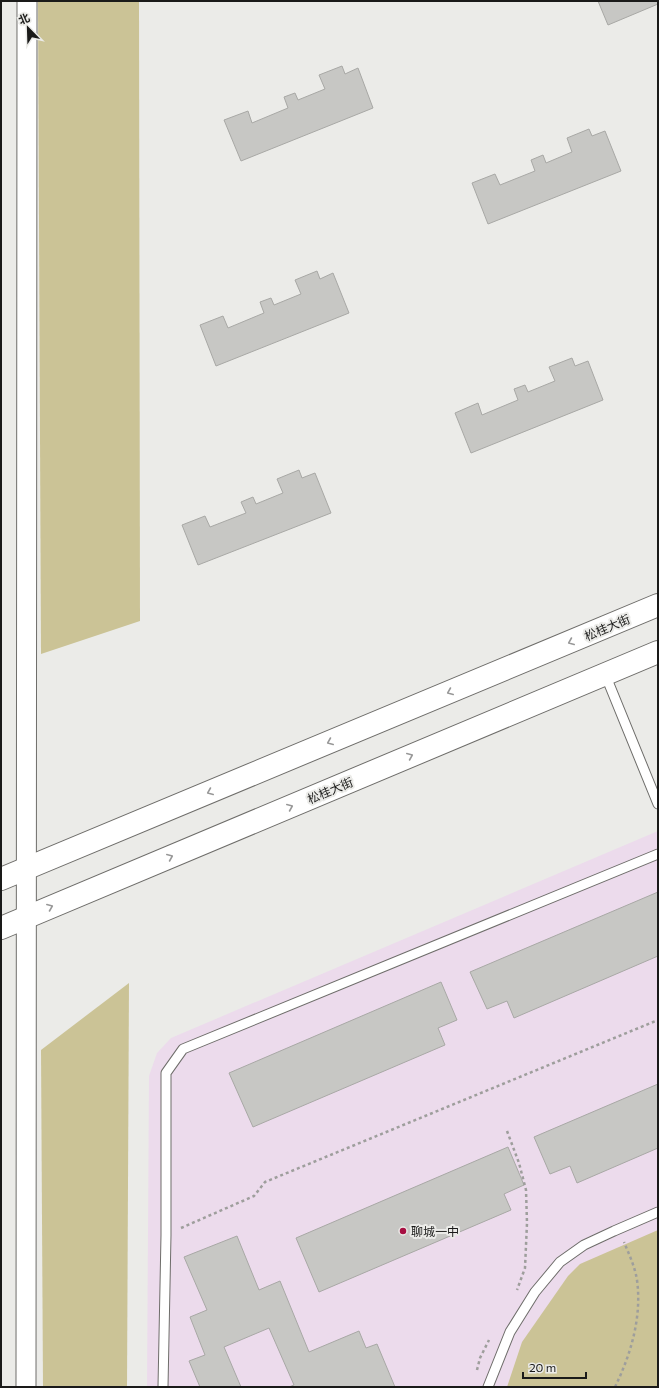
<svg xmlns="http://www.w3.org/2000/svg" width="659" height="1388" viewBox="0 0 659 1388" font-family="Commissioner,'Noto Sans SC',sans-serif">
<rect width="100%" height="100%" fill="#ebebe8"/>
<!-- education -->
<polygon fill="#ecdbec" points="658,831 658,1387 147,1387 149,1076 157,1053 171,1038"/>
<!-- green -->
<g fill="#cbc396">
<polygon points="38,1 139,1 140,621 41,654"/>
<polygon points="129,983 127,1387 43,1387 41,1050"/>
<polygon points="658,1230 658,1387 507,1387 522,1342 568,1276 580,1264"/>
</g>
<!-- building -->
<g fill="#c7c7c4" stroke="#a8a8a5">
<polygon points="598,1 658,1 658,4 608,25"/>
<polygon points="342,66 345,74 358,68 373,108 241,161 224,120 248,111 252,123 288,108 284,97 295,93 298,100 325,89 319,75"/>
<polygon points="589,129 592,136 605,131 621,171 488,224 472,183 495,174 500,185 535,171 531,160 543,155 546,163 572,152 567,138"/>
<polygon points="317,271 320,279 333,273 349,313 216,366 200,325 223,316 228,328 264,313 260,302 271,298 274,305 301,294 295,280"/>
<polygon points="572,358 575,366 588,361 603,400 471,453 455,413 478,403 482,415 518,400 514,389 525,385 528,392 555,381 549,367"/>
<polygon points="299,470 302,478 315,473 331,513 198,565 182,525 205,516 210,527 246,513 241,502 253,497 256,504 283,493 277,479"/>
<polygon points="658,892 658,956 514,1018 507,1001 487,1009 470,972"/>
<polygon points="441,982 457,1020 438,1028 445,1045 253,1127 229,1073"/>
<polygon points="658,1084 658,1148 577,1183 570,1166 550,1174 534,1137"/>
<polygon points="508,1147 524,1185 504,1194 511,1210 319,1292 296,1238"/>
<polygon points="237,1236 259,1290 280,1281 309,1352 359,1331 366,1348 377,1344 395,1387 289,1387 294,1385 269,1328 224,1347 241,1387 200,1387 189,1361 205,1355 190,1317 207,1310 184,1257"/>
</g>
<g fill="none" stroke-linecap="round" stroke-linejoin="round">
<!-- lane casing -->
<g stroke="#6e6d6a" stroke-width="11">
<g id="lane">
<polyline points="605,674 658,804"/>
<polyline points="163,1387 166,1235 166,1073 183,1049 658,854"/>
<polyline points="488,1387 510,1332 535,1292 560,1262 584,1245 614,1231 658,1212"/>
</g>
</g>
<!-- street casing -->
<g stroke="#6e6d6a" stroke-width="21">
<polyline id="street" points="26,1387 27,1"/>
</g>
<!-- secondary casing -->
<g stroke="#6e6d6a" stroke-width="24">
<g id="secondary">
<polyline points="1,879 658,605"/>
<polyline points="1,928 658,652"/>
</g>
</g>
<!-- path -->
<g stroke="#9e9e9c" stroke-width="2.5" stroke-dasharray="3 3" stroke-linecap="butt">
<polyline points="507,1131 519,1163 526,1190 527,1223 525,1268 517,1290"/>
<polyline points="181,1228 254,1196 265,1182 658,1020"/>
<polyline points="477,1370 480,1358 489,1340"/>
<path d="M615,1387C631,1354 642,1317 637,1280C635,1267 629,1254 624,1242"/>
</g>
<!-- lane -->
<use href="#lane" stroke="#fff" stroke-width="9"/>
<!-- street -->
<use href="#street" stroke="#fff" stroke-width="19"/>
<!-- secondary -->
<use href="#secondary" stroke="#fff" stroke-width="22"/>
</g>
<!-- one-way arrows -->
<defs><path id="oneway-chevron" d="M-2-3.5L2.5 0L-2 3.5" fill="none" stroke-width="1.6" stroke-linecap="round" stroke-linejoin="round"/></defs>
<g stroke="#989898">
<use href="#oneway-chevron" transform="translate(571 642) rotate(157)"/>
<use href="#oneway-chevron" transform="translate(450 692) rotate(157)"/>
<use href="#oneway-chevron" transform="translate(330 742) rotate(157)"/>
<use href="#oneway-chevron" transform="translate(410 756) rotate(-23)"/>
<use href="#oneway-chevron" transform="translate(210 792) rotate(157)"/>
<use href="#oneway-chevron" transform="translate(290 807) rotate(-23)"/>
<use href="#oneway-chevron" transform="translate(170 857) rotate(-23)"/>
<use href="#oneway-chevron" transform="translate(50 907) rotate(-22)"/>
</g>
<!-- markers -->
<circle fill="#a70f42" stroke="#ebebe8" stroke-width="1.5" cx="403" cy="1231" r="4"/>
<g text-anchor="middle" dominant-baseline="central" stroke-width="4" stroke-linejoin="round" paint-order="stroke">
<!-- street labels -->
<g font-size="12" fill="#1a1a19" stroke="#ebebe8">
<text transform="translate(607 627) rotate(-23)">松桂大街</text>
<text transform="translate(330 790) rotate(-23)">松桂大街</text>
</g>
<!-- poi labels -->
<g font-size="12" fill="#1a1a19" stroke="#ebebe8" text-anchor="start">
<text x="411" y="1231">聊城一中</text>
</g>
</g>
<!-- border -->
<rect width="659" height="1388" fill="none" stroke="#1a1a19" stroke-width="4"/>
<!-- north arrow -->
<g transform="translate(28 28) rotate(337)" stroke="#ebebe8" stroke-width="3" paint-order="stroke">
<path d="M0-3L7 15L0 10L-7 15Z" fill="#1a1a19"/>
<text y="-6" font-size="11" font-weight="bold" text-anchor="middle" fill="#1a1a19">北</text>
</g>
<!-- scale -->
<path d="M523 1372v6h63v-6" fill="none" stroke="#1a1a19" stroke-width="2"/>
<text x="529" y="1372" font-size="12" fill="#1a1a19" stroke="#ebebe8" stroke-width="3" paint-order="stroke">20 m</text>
</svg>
